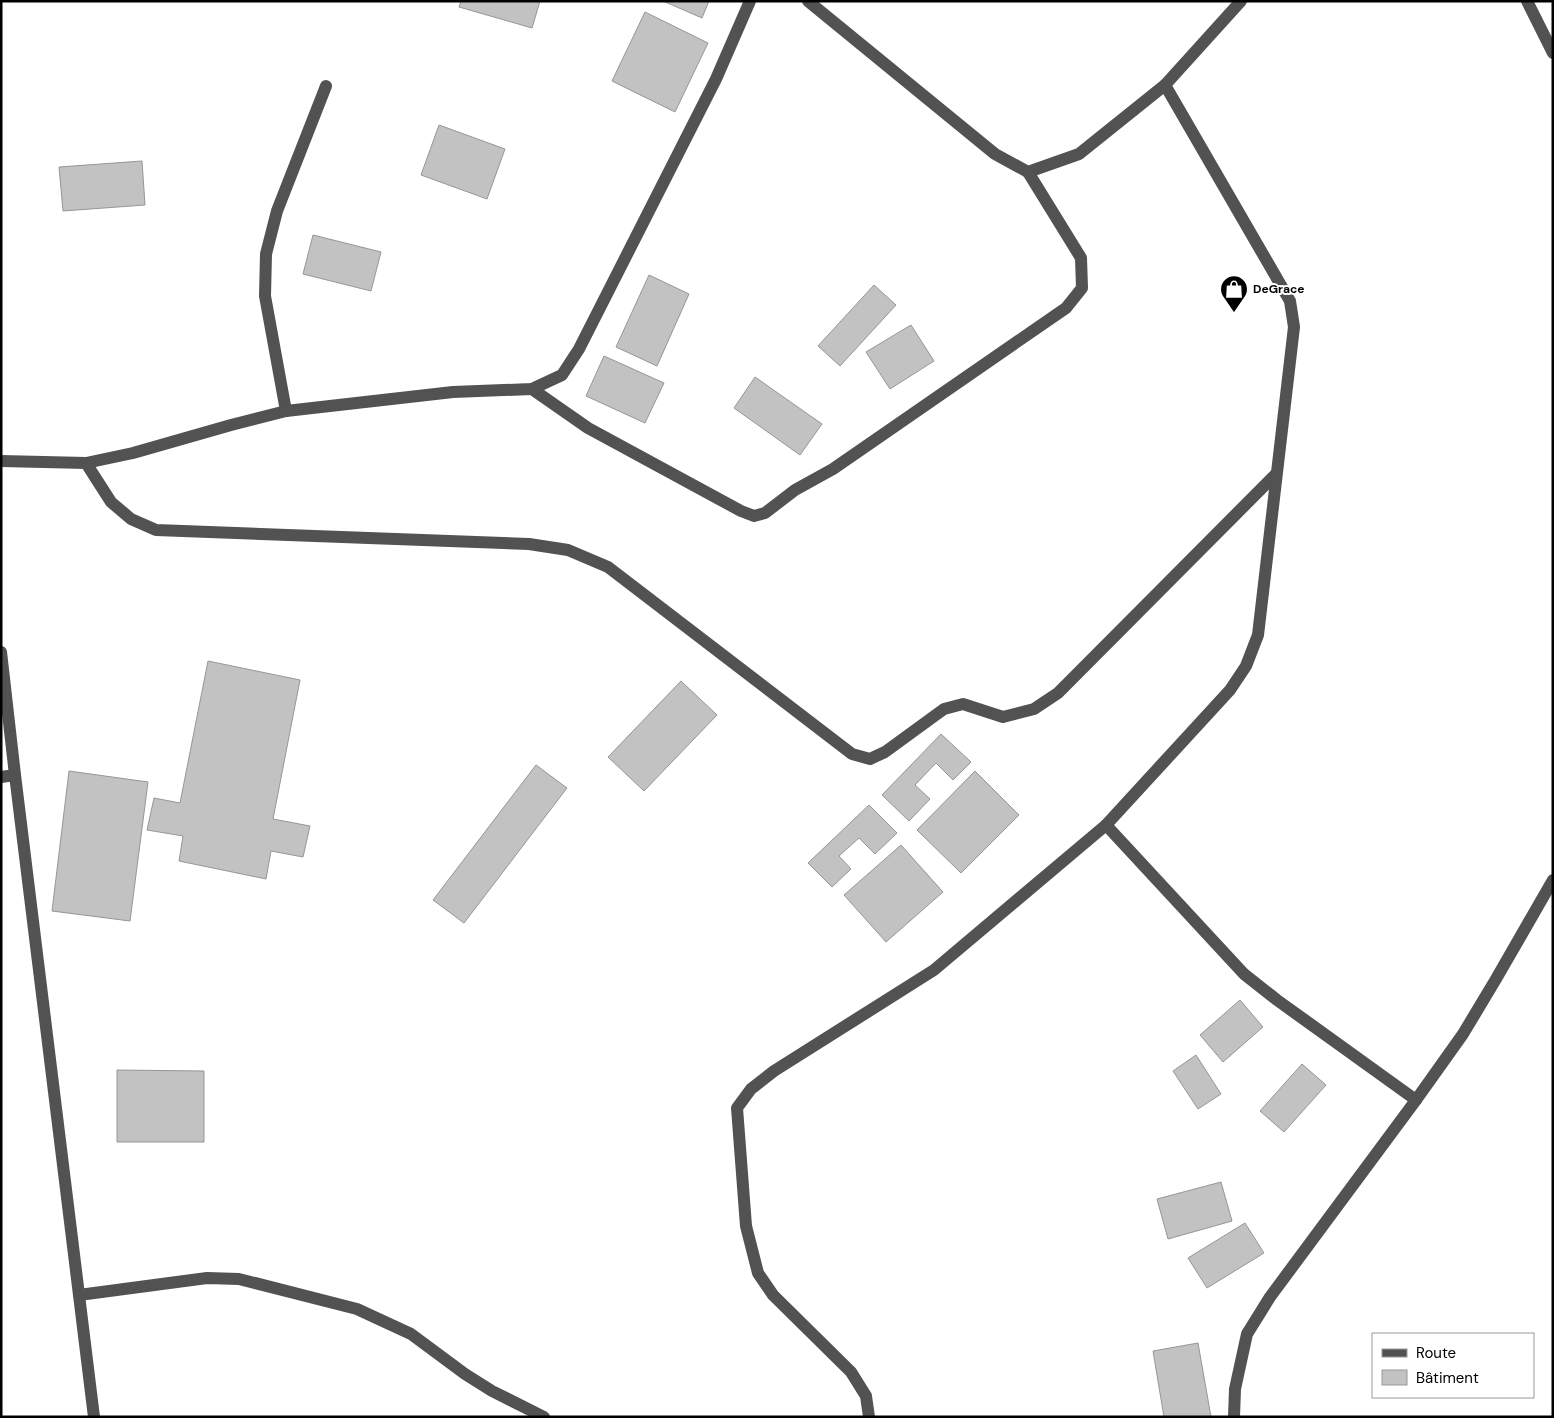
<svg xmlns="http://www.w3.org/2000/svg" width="1554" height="1418" viewBox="0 0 1554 1418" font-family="'DM Sans',sans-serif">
<rect width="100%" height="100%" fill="#fff"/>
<!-- building -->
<g fill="#c2c2c2" stroke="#969696">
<polygon points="461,1 540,1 532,28 459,7"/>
<polygon points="663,1 709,1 702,18"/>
<polygon points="645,12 708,43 675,112 612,81"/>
<polygon points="439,125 505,149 487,199 421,175"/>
<polygon points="142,161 145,205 63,211 59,167"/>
<polygon points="313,235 381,252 371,291 303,274"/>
<polygon points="649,275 689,294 657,366 616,347"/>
<polygon points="874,285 896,305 840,366 818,346"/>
<polygon points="911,325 934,361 890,389 866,352"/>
<polygon points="604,356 664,383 645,423 586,396"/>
<polygon points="755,377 822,424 800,455 734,408"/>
<polygon points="208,661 300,680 273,819 310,826 303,857 271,851 266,879 179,861 183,836 147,830 154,798 180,803"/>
<polygon points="681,681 717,715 644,791 608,757"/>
<polygon points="941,734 971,762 953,780 936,763 915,785 930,799 909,821 882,795"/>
<polygon points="536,765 567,788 464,923 433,900"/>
<polygon points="69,771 148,782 130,921 52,911"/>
<polygon points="975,771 1019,815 961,873 917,830"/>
<polygon points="869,805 897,833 875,854 859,838 839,856 851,869 832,887 808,863"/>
<polygon points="901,845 943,892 886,942 844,895"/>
<polygon points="1240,1000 1263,1027 1223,1062 1200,1035"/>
<polygon points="1196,1055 1221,1094 1198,1109 1173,1071"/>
<polygon points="1302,1064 1326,1085 1284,1132 1260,1111"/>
<polygon points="117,1070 204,1071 204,1142 117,1142"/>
<polygon points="1221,1182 1232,1221 1168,1239 1157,1199"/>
<polygon points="1245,1223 1264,1253 1207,1288 1188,1258"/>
<polygon points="1198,1343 1211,1417 1164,1417 1153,1351"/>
</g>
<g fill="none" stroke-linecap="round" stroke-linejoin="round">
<!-- minor -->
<g stroke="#525252" stroke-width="12">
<polyline points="808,1 995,154 1028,172 1079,154 1165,85 1241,1"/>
<polyline points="1527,1 1553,53"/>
<polyline points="532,389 588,428 741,511 754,516 765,513 795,490 833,469 1066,308 1082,288 1081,258 1028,172"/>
<polyline points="286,411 265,296 266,254 277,211 326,86"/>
<polyline points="1,461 86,463 133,453 231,425 286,411 453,392 532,389 562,375 579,349 716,79 750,1"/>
<polyline points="86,463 111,502 131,519 156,530 529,544 568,550 608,567 852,754 870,759 885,752 944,709 963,704 1003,717 1034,709 1058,693 1276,474"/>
<polyline points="1,652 15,775 94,1417"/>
<polyline points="1,777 15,775"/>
<polyline points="1106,825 1244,974 1277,1000 1416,1100"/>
<polyline points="79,1295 207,1278 239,1279 357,1309 411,1334 465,1374 492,1391 544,1417"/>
<polyline points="869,1417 866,1396 851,1372 773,1295 758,1273 746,1226 737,1108 751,1089 774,1071 934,970 1106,825 1230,690 1246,666 1258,635 1294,327 1290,301 1165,85"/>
<polyline points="1234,1417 1235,1389 1247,1334 1270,1297 1416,1100 1463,1034 1496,979 1553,880"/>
</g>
</g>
<!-- icons -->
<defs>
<g id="shop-pin" transform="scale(1.4375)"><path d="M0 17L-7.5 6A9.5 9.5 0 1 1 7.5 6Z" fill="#000" stroke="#fff"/><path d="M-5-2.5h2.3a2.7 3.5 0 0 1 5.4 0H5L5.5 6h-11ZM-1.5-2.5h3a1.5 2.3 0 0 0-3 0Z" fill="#fff"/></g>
</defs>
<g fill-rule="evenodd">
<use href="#shop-pin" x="1234" y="289"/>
</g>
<g text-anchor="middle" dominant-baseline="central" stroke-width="4" stroke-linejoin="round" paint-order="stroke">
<!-- poi labels -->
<g font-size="12" font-weight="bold" fill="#000" stroke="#fff" text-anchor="start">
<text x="1253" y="289">DeGrace</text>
</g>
</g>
<!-- border -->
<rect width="1554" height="1418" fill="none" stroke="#000000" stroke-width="5"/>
<!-- legend -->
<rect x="1372" y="1333" width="162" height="65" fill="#ffffff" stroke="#999999"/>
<rect x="1382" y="1349" width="25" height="8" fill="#525252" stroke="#999999"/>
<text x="1416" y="1358" font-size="15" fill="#000000">Route</text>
<rect x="1382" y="1370" width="25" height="15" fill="#c2c2c2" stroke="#999999"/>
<text x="1416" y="1383" font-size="15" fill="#000000">Bâtiment</text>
</svg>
